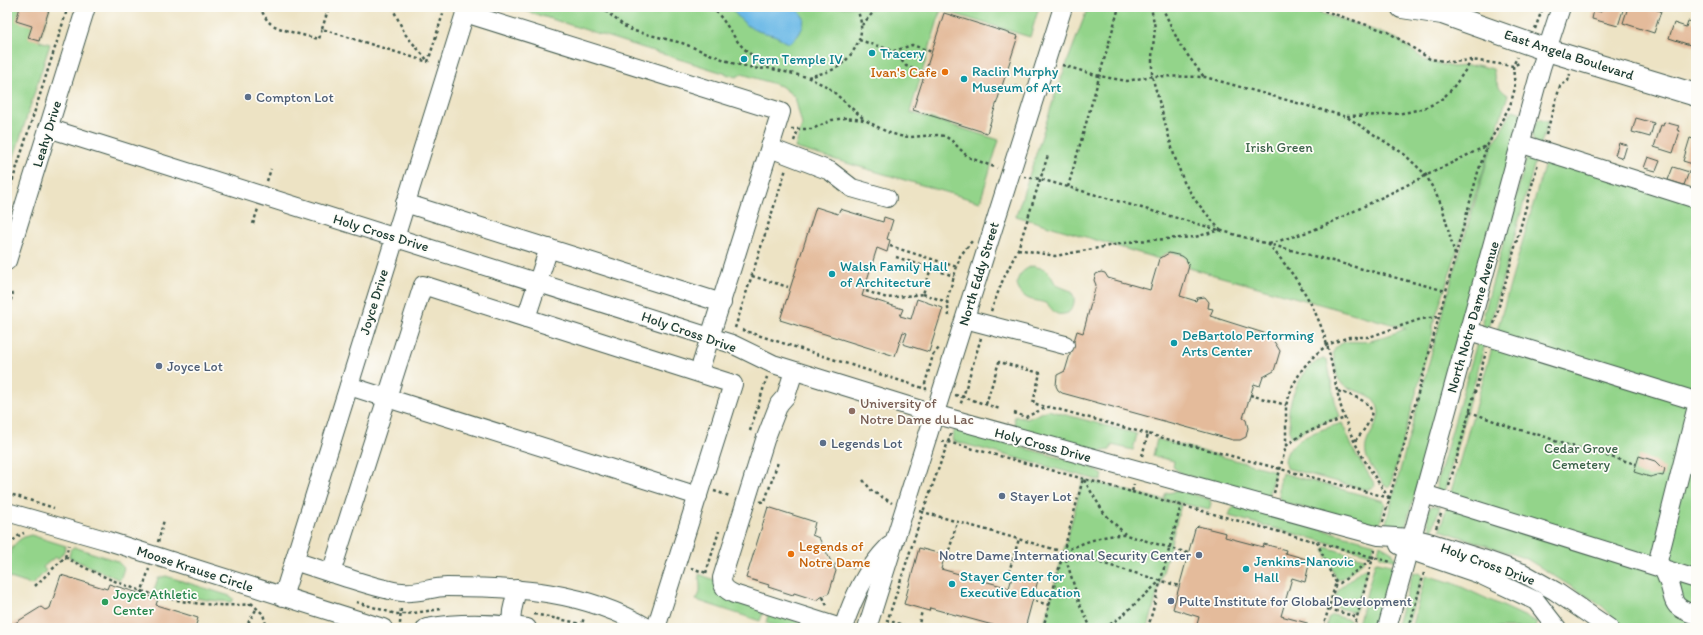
<svg xmlns="http://www.w3.org/2000/svg" width="1703" height="635" viewBox="0 0 1703 635" font-family="Itim,sans-serif">
<rect width="100%" height="100%" fill="#fdfcf7"/>
<filter id="ink" filterUnits="userSpaceOnUse"><feTurbulence type="fractalNoise" baseFrequency=".025" numOctaves="2"/><feDisplacementMap in="SourceGraphic" scale="8" xChannelSelector="R" yChannelSelector="G"/><feConvolveMatrix kernelMatrix="1 2 1 2 8 2 1 2 1" color-interpolation-filters="sRGB"/></filter>
<filter id="wash" filterUnits="userSpaceOnUse"><feTurbulence type="fractalNoise" baseFrequency=".012" numOctaves="4" result="noise"/><feDisplacementMap in="SourceGraphic" scale="16" xChannelSelector="R" yChannelSelector="G"/><feGaussianBlur stdDeviation="0.9" result="paint"/><feColorMatrix in="noise" values="0 0 0 0 0 0 0 0 0 0 0 0 0 0 0 0 0 1.4 0 .05"/><feComposite in="paint" operator="in"/></filter>
<g filter="url(#wash)">
<rect width="100%" height="100%" fill="#ede3c4"/>
<!-- green -->
<g fill="#93d48a" stroke="#59885f">
<polygon points="7,7 50,7 39,41 50,44 7,179"/>
<polygon points="513,7 1039,7 1030,37 941,10 910,112 999,140 980,202 795,148 802,125 795,97 781,86 742,74 736,77"/>
<path d="M1088,7H1302L1376,31L1397,39L1426,61L1453,67L1477,65L1493,69C1495,80 1498,89 1508,95L1432,328L1433,332L1391,484L1388,487L1385,486C1380,478 1367,463 1366,454C1362,436 1385,424 1377,405C1371,389 1348,394 1339,380C1335,373 1335,361 1333,353C1339,336 1357,344 1370,341C1381,338 1396,333 1406,328L1189,268C1186,256 1177,250 1165,254L1159,259L1016,216L1056,92Z"/>
<polygon points="1513,110 1522,113 1406,525 1402,529 1384,530 1448,292 1491,148"/>
<path d="M1538,119L1548,122L1540,147C1527,137 1533,132 1538,119Z"/>
<polygon points="1549,149 1696,195 1696,628 1624,628 1602,606 1527,559 1440,530"/>
<polygon points="1537,155 1488,332 1485,330 1482,321 1526,160 1529,156"/>
<path d="M1033,266L1045,269L1050,274L1056,285L1071,291C1076,299 1075,306 1068,313C1052,318 1054,308 1045,303C1039,300 1032,301 1027,298C1010,287 1017,271 1033,266Z"/>
<polygon points="1483,344 1485,344 1443,497 1437,490 1437,483 1476,346"/>
<path d="M1323,359L1327,360L1335,401L1340,417L1309,428L1292,438C1289,435 1290,429 1290,423C1289,417 1288,411 1290,405C1294,388 1306,364 1323,359Z"/>
<polygon points="1048,410 1137,434 1133,450 1112,445 1110,450 1096,452 1018,429 1015,426 1014,416 1027,419"/>
<path d="M1342,423L1354,451L1374,483L1375,486L1367,490L1286,468C1278,440 1324,429 1342,423Z"/>
<polygon points="955,429 1090,466 1103,475 1101,481 953,441 952,439"/>
<polygon points="1157,439 1275,471 1268,496 1265,498 1182,474 1173,467 1174,461 1153,456"/>
<path d="M1282,473L1384,501L1385,503L1379,528L1282,502C1277,491 1279,485 1282,473Z"/>
<polygon points="1083,479 1181,505 1148,628 1043,628"/>
<polygon points="1181,491 1209,499 1211,503 1209,510 1164,499 1166,493"/>
<polygon points="1235,506 1375,544 1372,552 1370,554 1229,516 1231,510"/>
<path d="M1431,506H1440L1432,532C1427,522 1425,515 1431,506Z"/>
<path d="M31,535L66,546L63,553L58,559L55,557L43,567L46,571L32,585L7,577C7,559 10,539 31,535Z"/>
<polygon points="1380,545 1391,551 1397,561 1380,556 1378,551"/>
<polygon points="74,547 117,561 124,568 120,580 70,558 69,556 71,549"/>
<polygon points="1325,547 1364,558 1365,560 1342,579 1337,580 1324,550"/>
<polygon points="1377,562 1396,566 1380,628 1357,628 1375,563"/>
<polygon points="1364,568 1367,569 1356,610 1352,612 1335,607 1333,603 1339,589"/>
<polygon points="1413,572 1421,574 1422,576 1407,628 1396,628"/>
<path d="M699,574L717,581L764,610L760,621L696,600C703,591 699,585 699,574Z"/>
<polygon points="166,576 230,596 233,598 233,601 231,602 208,600 154,591 158,578"/>
<polygon points="1428,576 1453,583 1537,622 1535,628 1411,628 1425,577"/>
<polygon points="769,611 818,628 783,628 766,623"/>
<polygon points="1333,615 1350,620 1352,624 1351,628 1326,628 1328,618"/>
</g>
<!-- water -->
<path fill="#6dbae7" stroke="#467c8e" d="M730,7L791,8L798,10L804,18C803,30 799,37 789,43L783,41C777,33 762,34 753,29C743,23 737,16 730,7Z"/>
<g id="blocks">
<!-- building -->
<g fill="#e4bb9b">
<polygon points="20,7 50,7 39,41 28,38 32,26 16,21"/>
<polygon points="1603,7 1624,7 1618,26 1592,19 1594,10 1601,12"/>
<polygon points="1628,7 1647,7 1661,11 1654,33 1623,23"/>
<polygon points="944,13 1018,36 987,133 913,110"/>
<polygon points="1688,21 1696,23 1696,47 1669,38 1674,23 1686,27"/>
<polygon points="1636,118 1654,123 1650,137 1632,132"/>
<polygon points="1664,122 1679,126 1677,130 1680,131 1673,153 1654,147 1661,125 1663,126"/>
<polygon points="1690,138 1696,140 1696,165 1683,161"/>
<polygon points="1619,143 1627,145 1623,158 1615,155"/>
<polygon points="1648,157 1660,161 1656,171 1644,168"/>
<polygon points="1673,167 1689,172 1684,185 1668,180"/>
<polygon points="816,207 838,214 840,209 883,222 884,217 893,220 887,239 890,240 887,252 877,248 862,296 903,309 900,316 911,319 917,299 943,308 929,352 903,344 907,333 903,332 895,356 780,320"/>
<polygon points="1169,253 1182,256 1186,259 1189,266 1180,296 1196,301 1197,298 1205,297 1209,302 1208,308 1213,309 1210,316 1270,335 1280,351 1274,371 1263,377 1260,386 1254,384 1243,418 1246,420 1248,428 1246,437 1240,440 1233,440 1062,393 1058,390 1056,386 1057,375 1065,371 1077,331 1083,333 1096,285 1094,280 1096,274 1101,272 1105,273 1108,278 1150,290 1159,259"/>
<polygon points="1639,456 1655,461 1661,467 1665,468 1663,476 1658,475 1650,477 1634,472"/>
<polygon points="768,507 815,522 812,535 819,538 836,571 829,593 816,600 794,593 793,595 768,587 769,585 746,578"/>
<polygon points="1198,526 1226,533 1225,537 1263,547 1264,544 1286,550 1285,553 1310,560 1305,582 1292,578 1281,616 1307,623 1306,628 1196,628 1199,617 1173,609 1195,529"/>
<polygon points="919,548 945,555 941,569 1009,588 1013,574 1038,580 1025,628 999,628 1000,627 930,608 929,611 904,604"/>
<polygon points="61,575 107,589 109,584 158,599 156,605 198,618 195,628 7,628 41,607 45,610 50,608"/>
</g>
</g>
</g>
<g filter="url(#ink)">
<use href="#blocks" fill-opacity="0" stroke="#3e564a" stroke-width="1"/>
<g fill="none" stroke-linecap="round" stroke-linejoin="round">
<!-- minor casing -->
<g stroke="#3e564a" stroke-width="20">
<g id="minor">
<polyline points="465,13 781,112 699,372"/>
<polyline points="48,128 732,344 773,364 934,414 1334,524 1379,536 1412,538 1432,543 1483,559 1523,573 1555,591 1609,628"/>
<polyline points="1522,144 1696,199"/>
<polyline points="770,148 830,171 852,188 887,198"/>
<polyline points="405,203 722,303"/>
<path d="M549,248L526,318L423,285L331,573C353,579 380,590 402,592C417,594 432,587 447,587C518,587 585,591 648,628"/>
<polyline points="7,261 86,7"/>
<polyline points="526,318 733,384 656,628"/>
<polyline points="965,319 1065,345"/>
<polyline points="1469,331 1696,401"/>
<path d="M794,371L786,396L779,404L765,440L722,578C722,587 726,590 734,594L841,628"/>
<polyline points="349,386 698,496"/>
<path d="M1696,410L1658,561C1661,566 1665,572 1667,578C1677,600 1666,605 1696,615"/>
<polyline points="1424,494 1696,579"/>
<polyline points="7,512 105,540 383,628"/>
<polyline points="1399,545 1409,550 1479,574 1536,601 1557,628"/>
<polyline points="294,561 331,573"/>
<polyline points="283,597 467,7"/>
<polyline points="511,625 512,611 517,589"/>
<path d="M426,628C459,622 495,623 527,628"/>
<path d="M843,628C853,598 866,569 889,546"/>
<polyline points="867,628 1063,7"/>
<polyline points="1387,628 1541,68 1561,7"/>
</g>
</g>
<!-- major casing -->
<g stroke="#3e564a" stroke-width="24">
<polyline id="major" points="1402,7 1442,13 1547,50 1696,95"/>
</g>
<!-- path -->
<g stroke="#3e564a" stroke-width="2.5" stroke-dasharray="3 3" stroke-linecap="butt">
<path d="M259,7C263,12 265,19 270,23C278,30 307,36 319,39L322,29L428,62"/>
<polyline points="392,7 405,34 428,61"/>
<polyline points="601,7 624,26 634,31 682,43 735,64 759,69 768,68 807,77 828,87 865,120"/>
<path d="M711,7C723,17 729,30 738,42C746,52 758,59 767,67"/>
<polyline points="866,7 876,8"/>
<polyline points="993,7 1001,9 1013,7"/>
<polyline points="1162,7 1180,45 1204,77"/>
<polyline points="1313,7 1388,32 1430,59 1451,62 1472,60 1513,66 1517,57"/>
<polyline points="862,25 878,7"/>
<polyline points="322,29 329,7"/>
<polyline points="1535,29 1543,7"/>
<polyline points="859,40 894,51 912,45 932,52"/>
<polyline points="894,51 906,66 925,72"/>
<polyline points="428,62 445,7"/>
<polyline points="1062,65 1099,76 1127,81 1152,76 1205,77 1347,117 1404,154 1426,175 1442,206 1455,255"/>
<path d="M808,77C816,75 824,73 832,70C847,64 863,42 861,25C861,19 858,13 857,7"/>
<polyline points="1002,86 1010,88 1012,92 1016,93"/>
<polyline points="1010,88 1013,86 1018,87"/>
<path d="M1347,116C1376,115 1420,117 1444,97C1455,87 1464,72 1472,60"/>
<polyline points="791,129 812,129 832,120 845,118 865,120 887,132 900,136 911,137 937,135 945,136 952,141 968,157 997,168"/>
<polyline points="1546,135 1560,86 1568,81 1570,74"/>
<polyline points="794,141 798,130"/>
<polyline points="1024,177 1040,179 1268,244 1446,291 1478,172 1487,146 1510,106 1515,88 1513,66 1521,62"/>
<polyline points="267,181 271,169"/>
<polyline points="1068,187 1119,7"/>
<polyline points="7,198 68,7"/>
<polyline points="253,224 258,209"/>
<path d="M1268,244C1295,274 1317,307 1327,345C1334,369 1336,395 1345,419C1355,448 1372,473 1389,498"/>
<polyline points="1269,244 1311,231 1330,223 1486,146"/>
<polyline points="890,246 957,267"/>
<polyline points="1018,249 1055,256 1136,241 1195,237 1220,230 1195,200 1184,182 1174,155 1152,76 1152,57 1155,28 1151,7"/>
<polyline points="896,257 954,276"/>
<polyline points="752,276 788,287"/>
<polyline points="866,291 887,298 923,294 931,268"/>
<polyline points="923,294 947,302"/>
<polyline points="991,311 1002,282 1018,249 1048,155"/>
<polyline points="7,312 13,293"/>
<polyline points="949,316 947,300 960,256 972,241"/>
<polyline points="1494,324 1538,163"/>
<polyline points="735,328 786,169"/>
<polyline points="742,330 926,389 925,384 933,355 939,348"/>
<polyline points="981,338 963,397 1000,409"/>
<path d="M1338,391C1376,403 1382,410 1354,442"/>
<polyline points="955,395 963,397 960,406"/>
<polyline points="1250,395 1286,405"/>
<polyline points="986,404 999,362 1040,373 1033,403 1046,407"/>
<path d="M1469,412C1482,416 1493,421 1505,425C1522,432 1541,433 1557,442L1636,464"/>
<polyline points="1014,413 1026,417 1047,407 1050,407 1148,434"/>
<polyline points="750,431 767,377"/>
<polyline points="942,441 948,442 951,434"/>
<polyline points="1286,446 1304,433 1345,418"/>
<polyline points="1142,456 1148,434 1390,498"/>
<polyline points="863,480 872,491 892,503"/>
<polyline points="1084,480 1104,513 1125,534"/>
<polyline points="1449,486 1486,352"/>
<polyline points="714,491 730,496"/>
<polyline points="1132,492 1391,562"/>
<polyline points="7,493 54,508"/>
<polyline points="1274,493 1286,446 1286,405 1293,385 1303,368 1315,355 1327,345 1335,342 1349,337 1369,337 1421,319 1438,317"/>
<polyline points="760,502 765,501 778,462"/>
<polyline points="919,511 923,512 948,442 1132,492 1134,484"/>
<polyline points="1383,522 1446,291"/>
<polyline points="1436,528 1441,514"/>
<polyline points="158,542 164,520"/>
<polyline points="1317,542 1333,578 1336,582 1340,583 1373,558"/>
<path d="M7,551C11,542 15,537 24,533"/>
<path d="M1064,551C1084,543 1103,534 1126,535L1188,553"/>
<polyline points="1064,553 1080,605 1091,628"/>
<polyline points="65,557 69,545"/>
<polyline points="946,562 957,522"/>
<polyline points="835,565 839,563 854,568"/>
<polyline points="691,568 707,573"/>
<polyline points="706,573 719,531"/>
<polyline points="1007,578 1019,539"/>
<path d="M35,586L65,557C120,588 187,611 251,604"/>
<polyline points="141,594 149,569"/>
<polyline points="823,597 828,608"/>
<polyline points="1035,601 1049,605"/>
<polyline points="356,602 396,614 407,614 441,609"/>
<polyline points="251,603 263,614 267,628"/>
<polyline points="1329,609 1357,617"/>
<polyline points="534,614 573,622 591,628"/>
<polyline points="886,620 914,628"/>
<polyline points="887,622 923,512 1064,552 1179,586"/>
<polyline points="400,624 401,607"/>
<polyline points="245,628 257,608"/>
<polyline points="581,628 584,617"/>
<polyline points="918,628 922,611"/>
<polyline points="1043,628 1083,479"/>
<polyline points="1105,628 1122,616 1159,582"/>
<polyline points="1148,628 1181,505"/>
<polyline points="1323,628 1336,582"/>
<polyline points="1354,628 1375,550"/>
<polyline points="1409,628 1424,573 1427,573"/>
</g>
<!-- minor -->
<use href="#minor" stroke="#fff" stroke-width="18"/>
<!-- major -->
<use href="#major" stroke="#fff" stroke-width="22"/>
</g>
</g>
<!-- markers -->
<g fill="#0f9aa8" stroke="#fdfcf7" stroke-width="1.5">
<circle cx="872" cy="53" r="4"/>
<circle cx="744" cy="59" r="4"/>
<circle cx="964" cy="79" r="4"/>
<circle cx="832" cy="274" r="4"/>
<circle cx="1174" cy="343" r="4"/>
<circle cx="1246" cy="569" r="4"/>
<circle cx="952" cy="584" r="4"/>
</g>
<g fill="#e8710a" stroke="#fdfcf7" stroke-width="1.5">
<circle cx="945" cy="72" r="4"/>
<circle cx="791" cy="554" r="4"/>
</g>
<g fill="#5c6f8a" stroke="#fdfcf7" stroke-width="1.5">
<circle cx="248" cy="97" r="4"/>
<circle cx="159" cy="366" r="4"/>
<circle cx="823" cy="443" r="4"/>
<circle cx="1002" cy="496" r="4"/>
<circle cx="1199" cy="555" r="4"/>
<circle cx="1171" cy="601" r="4"/>
</g>
<circle fill="#8d6e63" stroke="#fdfcf7" stroke-width="1.5" cx="852" cy="411" r="4"/>
<circle fill="#2e9e5b" stroke="#fdfcf7" stroke-width="1.5" cx="105" cy="602" r="4"/>
<g text-anchor="middle" dominant-baseline="central" stroke-width="3.5" stroke-linejoin="round" paint-order="stroke">
<!-- culture labels -->
<g font-size="14" fill="#0d838f" stroke="#fdfcf7" text-anchor="start">
<text x="880" y="53">Tracery</text>
<text x="752" y="59">Fern Temple IV</text>
<text x="972" y="71">Raclin Murphy<tspan x="972" dy="16">Museum of Art</tspan></text>
<text x="840" y="266">Walsh Family Hall<tspan x="840" dy="16">of Architecture</tspan></text>
<text x="1182" y="335">DeBartolo Performing<tspan x="1182" dy="16">Arts Center</tspan></text>
<text x="1254" y="561">Jenkins-Nanovic<tspan x="1254" dy="16">Hall</tspan></text>
<text x="960" y="576">Stayer Center for<tspan x="960" dy="16">Executive Education</tspan></text>
</g>
<!-- street labels -->
<g font-size="14" fill="#1f3d34" stroke="#fdfcf7">
<text transform="translate(1569 55) rotate(18)">East Angela Boulevard</text>
<text transform="translate(47 134) rotate(-73)">Leahy Drive</text>
<text transform="translate(381 233) rotate(17)">Holy Cross Drive</text>
<text transform="translate(979 274) rotate(-73)">North Eddy Street</text>
<text transform="translate(374 302) rotate(-73)">Joyce Drive</text>
<text transform="translate(1473 317) rotate(-74)">North Notre Dame Avenue</text>
<text transform="translate(689 332) rotate(19)">Holy Cross Drive</text>
<text transform="translate(1043 445) rotate(15)">Holy Cross Drive</text>
<text transform="translate(1488 564) rotate(20)">Holy Cross Drive</text>
<text transform="translate(195 569) rotate(18)">Moose Krause Circle</text>
</g>
<!-- food labels -->
<g font-size="14" fill="#c56008" stroke="#fdfcf7" text-anchor="end">
<text x="937" y="72">Ivan's Cafe</text>
<text x="799" y="546" text-anchor="start">Legends of<tspan x="799" dy="16">Notre Dame</tspan></text>
</g>
<!-- service labels -->
<g font-size="14" fill="#4e5e75" stroke="#fdfcf7" text-anchor="start">
<text x="256" y="97">Compton Lot</text>
<text x="167" y="366">Joyce Lot</text>
<text x="831" y="443">Legends Lot</text>
<text x="1010" y="496">Stayer Lot</text>
<text x="1191" y="555" text-anchor="end">Notre Dame International Security Center</text>
<text x="1179" y="601">Pulte Institute for Global Development</text>
</g>
<!-- park labels -->
<g font-size="14" fill="#3c634a" stroke="#fdfcf7">
<text x="1279" y="147">Irish Green</text>
<text x="1581" y="448">Cedar Grove<tspan x="1581" dy="16">Cemetery</tspan></text>
</g>
<!-- education labels -->
<g font-size="14" fill="#785e54" stroke="#fdfcf7" text-anchor="start">
<text x="860" y="403">University of<tspan x="860" dy="16">Notre Dame du Lac</tspan></text>
</g>
<!-- leisure labels -->
<g font-size="14" fill="#27864d" stroke="#fdfcf7" text-anchor="start">
<text x="113" y="594">Joyce Athletic<tspan x="113" dy="16">Center</tspan></text>
</g>
</g>
<!-- margin -->
<rect width="1703" height="635" fill="none" stroke="#fdfcf7" stroke-width="24"/>
</svg>
